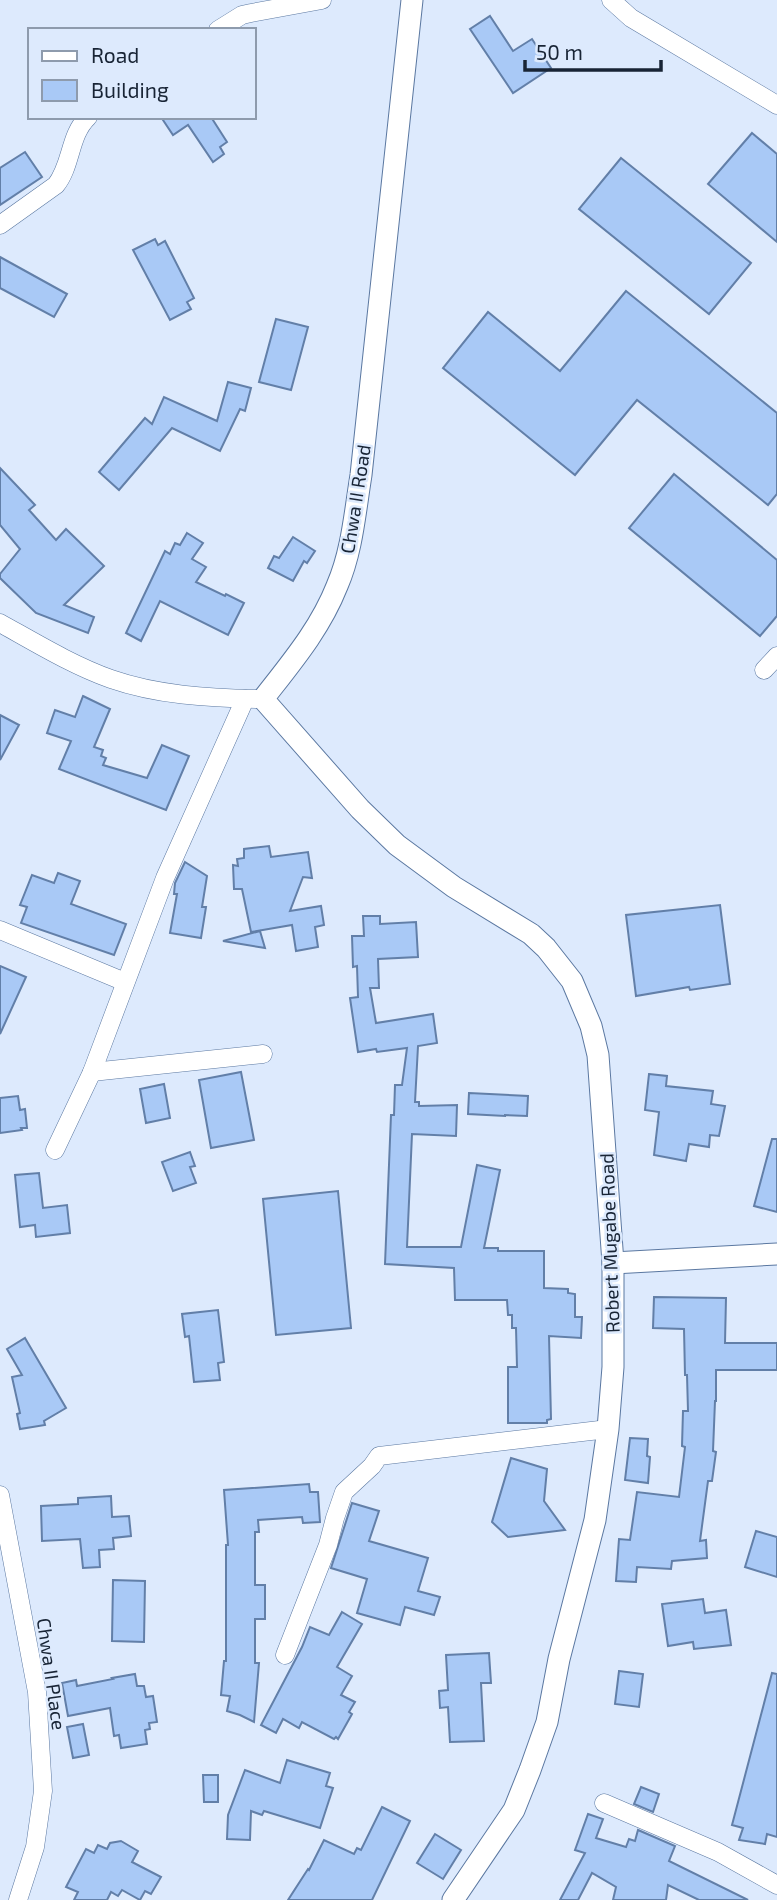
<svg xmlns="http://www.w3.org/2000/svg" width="777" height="1900" viewBox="0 0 777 1900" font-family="'Exo 2',sans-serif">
<rect width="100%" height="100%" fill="#ddeafd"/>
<!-- building -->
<g fill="#a9c9f6" stroke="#627fa8" stroke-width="2">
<polygon points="490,16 513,51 532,39 551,68 513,93 470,29"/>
<polygon points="161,117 211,117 227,142 220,147 224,154 213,162 188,125 173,135"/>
<polygon points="752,133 777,154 777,242 708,184"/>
<polygon points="25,152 42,177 0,205 0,168"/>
<polygon points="621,158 751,263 709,314 579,209"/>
<polygon points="155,239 158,245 165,241 194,298 187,302 191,309 170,320 133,250"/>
<polygon points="0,257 67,294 54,317 0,288"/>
<polygon points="626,291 777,413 777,494 768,505 637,400 575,475 443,368 488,312 560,371"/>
<polygon points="276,319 308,327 291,390 259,382"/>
<polygon points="228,382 251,388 245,411 240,409 220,451 172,428 119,490 99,472 145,418 152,424 164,397 217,421"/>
<polygon points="0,468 35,505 29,510 56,540 66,529 104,566 64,605 94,617 88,633 36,613 0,578 0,574 20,549 0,525"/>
<polygon points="674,474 777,560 777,616 760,636 629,528"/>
<polygon points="187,533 203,543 192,559 206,567 196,582 225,596 226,594 244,603 228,635 160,601 141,641 126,633 165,551 170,554 175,543 180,545"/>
<polygon points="293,537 315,551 307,563 304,561 293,581 268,568 274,556 279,558"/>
<polygon points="83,696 110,709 94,747 103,750 101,756 106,758 103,765 147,778 162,745 189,756 166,810 59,769 71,741 47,733 55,710 75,717"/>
<polygon points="0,715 19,725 0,760"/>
<polygon points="269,846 271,857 308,852 312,878 303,877 290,911 321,906 324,925 315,927 318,947 296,951 292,925 251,932 242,889 234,889 233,865 238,866 237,859 244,858 244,849"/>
<polygon points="185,862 207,876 202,907 206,907 201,938 170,933 177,894 174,894 175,883"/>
<polygon points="58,873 80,881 71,904 126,924 114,955 21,923 27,907 20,905 32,875 54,883"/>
<polygon points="720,905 730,984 690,990 689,987 636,996 626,915"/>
<polygon points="363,916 380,916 380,924 416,922 418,957 378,959 379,988 370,988 376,1023 433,1014 437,1043 418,1046 415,1102 419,1102 419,1106 457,1105 456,1136 412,1134 407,1247 461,1247 477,1165 500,1170 484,1248 498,1248 498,1251 544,1251 544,1288 568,1289 568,1293 575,1294 575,1317 582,1317 581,1338 549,1336 551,1419 547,1420 547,1423 508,1423 508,1367 517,1367 516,1328 512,1328 512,1315 508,1315 507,1300 455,1300 454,1268 385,1264 391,1115 394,1115 395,1085 402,1085 407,1048 377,1052 376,1049 358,1052 350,998 358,997 357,966 353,967 352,936 364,936"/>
<polygon points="260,931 265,948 223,941"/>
<polygon points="0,966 26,977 0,1034"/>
<polygon points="241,1072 254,1140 211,1148 199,1080"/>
<polygon points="649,1074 667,1076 666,1086 713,1091 711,1104 725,1106 719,1136 710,1135 709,1147 689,1144 686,1161 654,1155 659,1112 645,1110"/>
<polygon points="164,1084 170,1118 146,1123 140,1089"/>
<polygon points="469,1093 528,1096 527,1116 505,1115 505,1116 468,1114"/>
<polygon points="18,1096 20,1110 25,1109 27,1128 21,1128 22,1130 0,1133 0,1098"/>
<polygon points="772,1139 777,1139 777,1212 754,1206"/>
<polygon points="190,1152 195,1166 190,1167 196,1183 173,1191 162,1162"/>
<polygon points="39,1173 43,1208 67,1205 70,1233 36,1237 35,1225 20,1227 15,1175"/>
<polygon points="338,1191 351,1328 276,1335 263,1199"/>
<polygon points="654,1297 726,1298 725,1343 777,1343 777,1370 716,1370 716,1401 715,1401 713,1451 716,1452 712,1481 708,1481 700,1541 706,1540 707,1558 672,1561 671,1569 637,1567 636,1582 616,1581 619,1539 630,1540 637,1492 679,1497 685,1447 682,1446 683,1411 688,1411 687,1375 685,1375 684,1329 653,1328"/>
<polygon points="218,1310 224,1362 218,1363 220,1380 194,1382 189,1336 185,1337 182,1314"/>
<polygon points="25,1338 66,1408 44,1421 45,1425 20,1429 17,1414 20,1413 12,1377 22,1375 7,1349"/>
<polygon points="630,1438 648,1439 647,1456 650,1457 648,1483 625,1480"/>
<polygon points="511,1458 547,1469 544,1501 565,1530 508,1537 492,1522"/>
<polygon points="309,1484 310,1492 318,1492 320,1522 303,1523 302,1517 258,1520 259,1532 255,1532 255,1585 265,1585 265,1619 255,1619 255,1663 259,1663 254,1722 240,1715 227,1711 230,1696 221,1695 224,1661 226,1661 226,1545 228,1545 224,1490"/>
<polygon points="111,1496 112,1517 129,1516 131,1536 113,1538 114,1549 99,1550 100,1567 83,1568 80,1539 42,1541 41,1506 78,1504 78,1498"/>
<polygon points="352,1503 379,1511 369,1541 428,1558 418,1591 440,1597 434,1615 405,1607 400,1625 357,1613 367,1579 331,1568"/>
<polygon points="756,1531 777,1537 777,1577 745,1567"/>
<polygon points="113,1580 145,1581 144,1642 112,1641"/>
<polygon points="703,1599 705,1613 726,1610 731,1645 694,1649 693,1642 668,1646 662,1604"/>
<polygon points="342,1612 362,1624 337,1667 352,1676 341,1695 355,1702 349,1712 352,1714 338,1739 336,1737 334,1739 302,1722 299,1728 283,1719 276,1733 261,1725 302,1647 310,1627 329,1635"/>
<polygon points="489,1653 491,1683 481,1683 484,1741 450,1742 448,1707 440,1708 439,1691 448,1690 446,1655"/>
<polygon points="619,1671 643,1674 639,1707 615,1704"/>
<polygon points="772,1673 777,1674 777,1837 767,1834 765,1844 739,1840 743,1828 732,1825"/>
<polygon points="135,1674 137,1686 144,1686 146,1697 153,1696 157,1722 149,1723 150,1729 145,1730 147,1744 121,1748 119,1735 114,1736 110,1708 68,1716 62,1683 76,1680 77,1686 113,1679 112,1678"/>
<polygon points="83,1724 89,1755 73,1758 67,1727"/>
<polygon points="287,1760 330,1773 326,1786 333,1788 320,1828 264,1811 262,1815 251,1811 250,1840 227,1839 228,1815 245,1770 280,1783"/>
<polygon points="203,1775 218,1775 218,1802 204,1802"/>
<polygon points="641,1787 659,1794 653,1812 634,1804"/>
<polygon points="382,1807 410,1821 372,1900 288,1900 308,1869 309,1870 324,1840 354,1854 357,1848 361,1850"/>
<polygon points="588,1814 603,1819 596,1838 626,1847 629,1839 635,1841 638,1830 675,1846 669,1861 748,1900 699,1900 668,1885 666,1900 613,1900 616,1887 592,1873 578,1900 560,1900 585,1853 575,1850"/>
<polygon points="435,1834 461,1850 443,1879 417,1863"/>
<polygon points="121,1841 138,1851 132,1862 161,1877 151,1894 145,1891 140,1900 122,1890 118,1896 111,1892 107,1900 74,1900 78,1892 66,1887 86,1849 94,1853 98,1845 107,1849 110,1843"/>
</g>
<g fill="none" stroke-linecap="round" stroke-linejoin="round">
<!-- minor casing -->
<g stroke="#5b78a1" stroke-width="19">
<g id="minor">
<polyline points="611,0 631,18 777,105"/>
<polyline points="218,30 242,15 251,13 322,0"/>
<path d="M0,225L56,185C72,165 69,135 88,117"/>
<path d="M0,623C36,643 72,665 111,679C157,695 208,698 256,699"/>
<polyline points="764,670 777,656"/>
<polyline points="0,930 125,982"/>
<polyline points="92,1072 263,1054"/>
<polyline points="55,1150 92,1072 165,878 245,699"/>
<polyline points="0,1495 37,1692 43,1791 35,1847 18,1900"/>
<polyline points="285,1655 328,1545 335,1518 344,1492 372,1466 379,1456 608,1429"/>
<polyline points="604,1803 718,1852 777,1885"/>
</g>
</g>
<!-- tertiary casing -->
<g stroke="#5b78a1" stroke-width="23">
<g id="tertiary">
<path d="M412,0L361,475C355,512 352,552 337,586C320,629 291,663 263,699L360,809L397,845L454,887L531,934L546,948L572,981L591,1026L598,1055L613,1263V1367L608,1429L595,1520L559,1659L547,1722L530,1770L514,1810L453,1900"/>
<polyline points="613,1263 777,1254"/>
</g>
</g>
<!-- minor -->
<use href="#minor" stroke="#fff" stroke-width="18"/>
<!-- tertiary -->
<use href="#tertiary" stroke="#fff" stroke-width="21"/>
</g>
<g text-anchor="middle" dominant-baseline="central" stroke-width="5" stroke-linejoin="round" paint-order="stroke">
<!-- street labels -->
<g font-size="19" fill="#182435" stroke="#ddeafd">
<text transform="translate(355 499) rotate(-81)">Chwa II Road</text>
<text transform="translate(609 1243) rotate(-92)">Robert Mugabe Road</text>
<text transform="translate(52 1674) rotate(82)">Chwa II Place</text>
</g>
</g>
<!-- legend -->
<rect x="28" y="28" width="228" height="91" fill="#ddeafd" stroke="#8e9bad" stroke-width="2"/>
<rect x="42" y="51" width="35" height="10" fill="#ffffff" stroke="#8e9bad" stroke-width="2"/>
<text x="91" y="63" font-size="21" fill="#182435">Road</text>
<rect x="42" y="80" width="35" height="21" fill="#a9c9f6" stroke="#8e9bad" stroke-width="2"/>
<text x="91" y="98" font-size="21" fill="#182435">Building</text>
<!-- scale -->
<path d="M525 60v10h136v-10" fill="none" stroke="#182435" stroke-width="3.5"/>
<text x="536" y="60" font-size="21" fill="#182435" stroke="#ddeafd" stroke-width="5" paint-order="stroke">50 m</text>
</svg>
